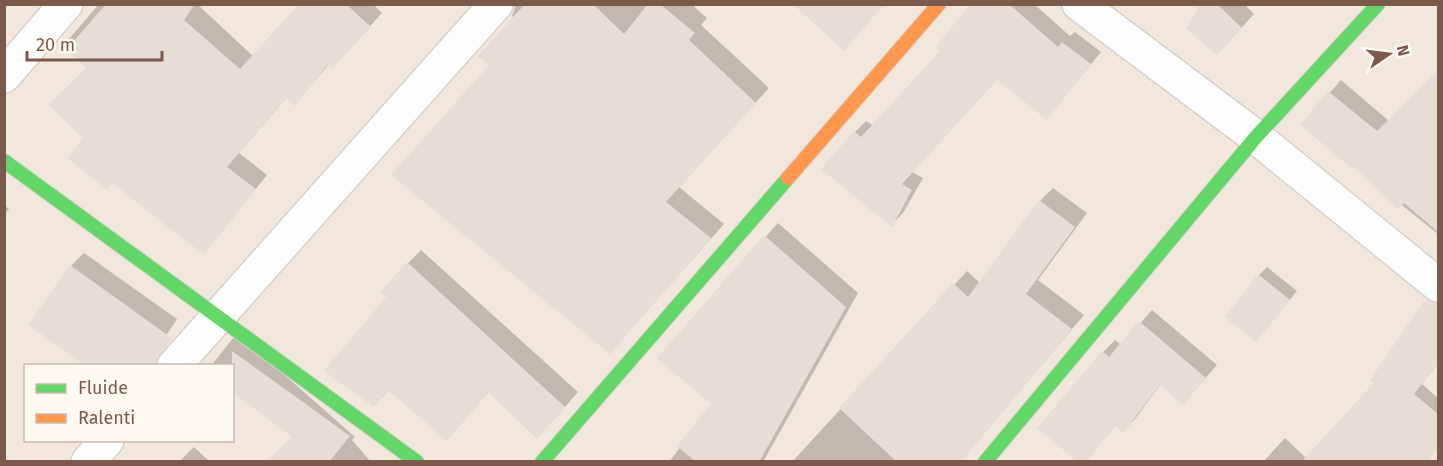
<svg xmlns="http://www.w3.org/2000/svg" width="1443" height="466" viewBox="0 0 1443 466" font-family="'Fira Sans',sans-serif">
<rect width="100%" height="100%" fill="#f9f4ef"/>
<!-- residential -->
<path fill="#f2e7dc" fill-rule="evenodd" d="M4,5H1438V461H5ZM26,366H232V440H26Z"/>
<!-- shadow -->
<g fill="#0003">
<polygon points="99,4 197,4 254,57 301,4 373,4 382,13 345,54 329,64 295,104 287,97 239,153 267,175 204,253 113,182 107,188 85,137 88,68 63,46"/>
<polygon points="516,4 691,4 707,18 701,25 769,88 679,187 724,224 610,352 491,65 514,18 512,16"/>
<polygon points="972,4 1034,4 1070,36 1075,32 1101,52 1047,118 998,78 912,172 923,178 903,213 891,225 855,132 866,121 874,126 943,51"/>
<polygon points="1202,4 1244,4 1254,14 1230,40"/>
<polygon points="1438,72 1438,234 1302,125 1341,80 1389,121"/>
<polygon points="1053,188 1087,213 1038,280 1084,315 960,462 792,462 967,271 980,283 1040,201"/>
<polygon points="4,205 9,209 4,215"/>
<polygon points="778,223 858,293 763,462 669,462 713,404 659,357"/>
<polygon points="421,250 578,392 551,423 489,391 460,425 389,390 374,405 388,297 408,263"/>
<polygon points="84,253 177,319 146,366 71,266"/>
<polygon points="1267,267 1297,291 1263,332 1259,275"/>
<polygon points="1430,299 1438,306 1438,363 1422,384 1438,398 1438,447 1429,459 1403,462 1263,462 1285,438 1306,458 1377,383 1421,308"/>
<polygon points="1152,310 1217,365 1195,390 1161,384 1135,419 1123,431 1116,425 1094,451 1103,352 1115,340 1121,345"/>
<polygon points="237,333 355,437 352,440 371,462 268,462 294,436 232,366 211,366"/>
<polygon points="194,447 210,462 179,462"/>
</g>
<!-- building -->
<g fill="#e6ddd6">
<polygon points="106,4 195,4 184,20 240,69 299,4 346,4 371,27 332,69 327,65 295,106 286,98 227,167 256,189 204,255 112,183 107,190 67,158 83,138 48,105 86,68 66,50"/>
<polygon points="525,4 593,4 624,34 648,4 660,4 695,33 689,40 756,103 666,202 711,238 610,354 391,175 489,65 478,56"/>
<polygon points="793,4 884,4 844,51"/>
<polygon points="970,4 1009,4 1058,47 1062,42 1091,64 1047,120 997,80 902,184 912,190 892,227 821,169 854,131 861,137 940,51 936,47"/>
<polygon points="1200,4 1217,4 1242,28 1217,55 1186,29"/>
<polygon points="1438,70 1438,232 1404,203 1398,209 1354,167 1353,169 1300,125 1328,91 1377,131"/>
<polygon points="1039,200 1075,227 1026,294 1072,329 961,462 897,462 839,408 953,283 968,297"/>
<polygon points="764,235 846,307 759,462 696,462 677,446 711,404 657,358"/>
<polygon points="407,262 565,407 537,439 488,392 447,441 388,390 374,407 324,371 386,297 380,292"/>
<polygon points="70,265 173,339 160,354 156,366 86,366 28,325"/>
<polygon points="1258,274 1290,300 1256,342 1225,317"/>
<polygon points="1425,299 1438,303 1438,363 1414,394 1438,414 1438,447 1427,462 1301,462 1374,383 1370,380"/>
<polygon points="1139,321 1206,378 1183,405 1160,385 1123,433 1115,426 1086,462 1078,462 1037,428 1102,351 1109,357"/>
<polygon points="232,351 350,436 329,462 266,462 292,437 232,392"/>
</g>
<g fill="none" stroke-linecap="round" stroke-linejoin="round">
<!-- street casing -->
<g stroke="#d8d0ca" stroke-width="36">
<g id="street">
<polyline points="1079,4 1256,137 1438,285"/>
<polyline points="4,76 66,4"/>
<polyline points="174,366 496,4"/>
<polyline points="88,462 107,440"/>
</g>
</g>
<!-- fast casing -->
<g stroke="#d9d0ca" stroke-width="16">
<g id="fast">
<polyline points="4,161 417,462"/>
<polyline points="542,462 788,178"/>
<polyline points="985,462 1256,137 1378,4"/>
</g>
</g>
<!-- slow casing -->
<g stroke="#d9d0ca" stroke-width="16">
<polyline id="slow" points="788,178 939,4"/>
</g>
<!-- street -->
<use href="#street" stroke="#fefdfd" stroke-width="33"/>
<!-- fast -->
<use href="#fast" stroke="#63d668" stroke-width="14"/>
<!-- slow -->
<use href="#slow" stroke="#ff974d" stroke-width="14"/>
</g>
<!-- border -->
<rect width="1443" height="466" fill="none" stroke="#7b5a4b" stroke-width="12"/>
<!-- legend -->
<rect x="24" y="364" width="210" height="78" fill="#fff9f2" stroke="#cab9af" stroke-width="1.5"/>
<rect x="36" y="384" width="30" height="9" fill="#63d668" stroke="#cab9af" stroke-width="1.5"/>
<text x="78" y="394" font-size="18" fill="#7b5a4b">Fluide</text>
<rect x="36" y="414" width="30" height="9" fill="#ff974d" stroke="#cab9af" stroke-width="1.5"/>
<text x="78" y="424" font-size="18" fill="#7b5a4b">Ralenti</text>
<!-- north arrow -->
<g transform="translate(1389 54) rotate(76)" stroke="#fff9f2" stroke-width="4.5" paint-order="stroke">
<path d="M0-4.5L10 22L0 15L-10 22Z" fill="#7b5a4b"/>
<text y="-9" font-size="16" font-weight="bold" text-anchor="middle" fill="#7b5a4b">N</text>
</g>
<!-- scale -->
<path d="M27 51v9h135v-9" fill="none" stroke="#7b5a4b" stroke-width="3"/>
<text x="36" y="51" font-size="18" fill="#7b5a4b" stroke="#fff9f2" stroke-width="4.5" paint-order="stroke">20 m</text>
</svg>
